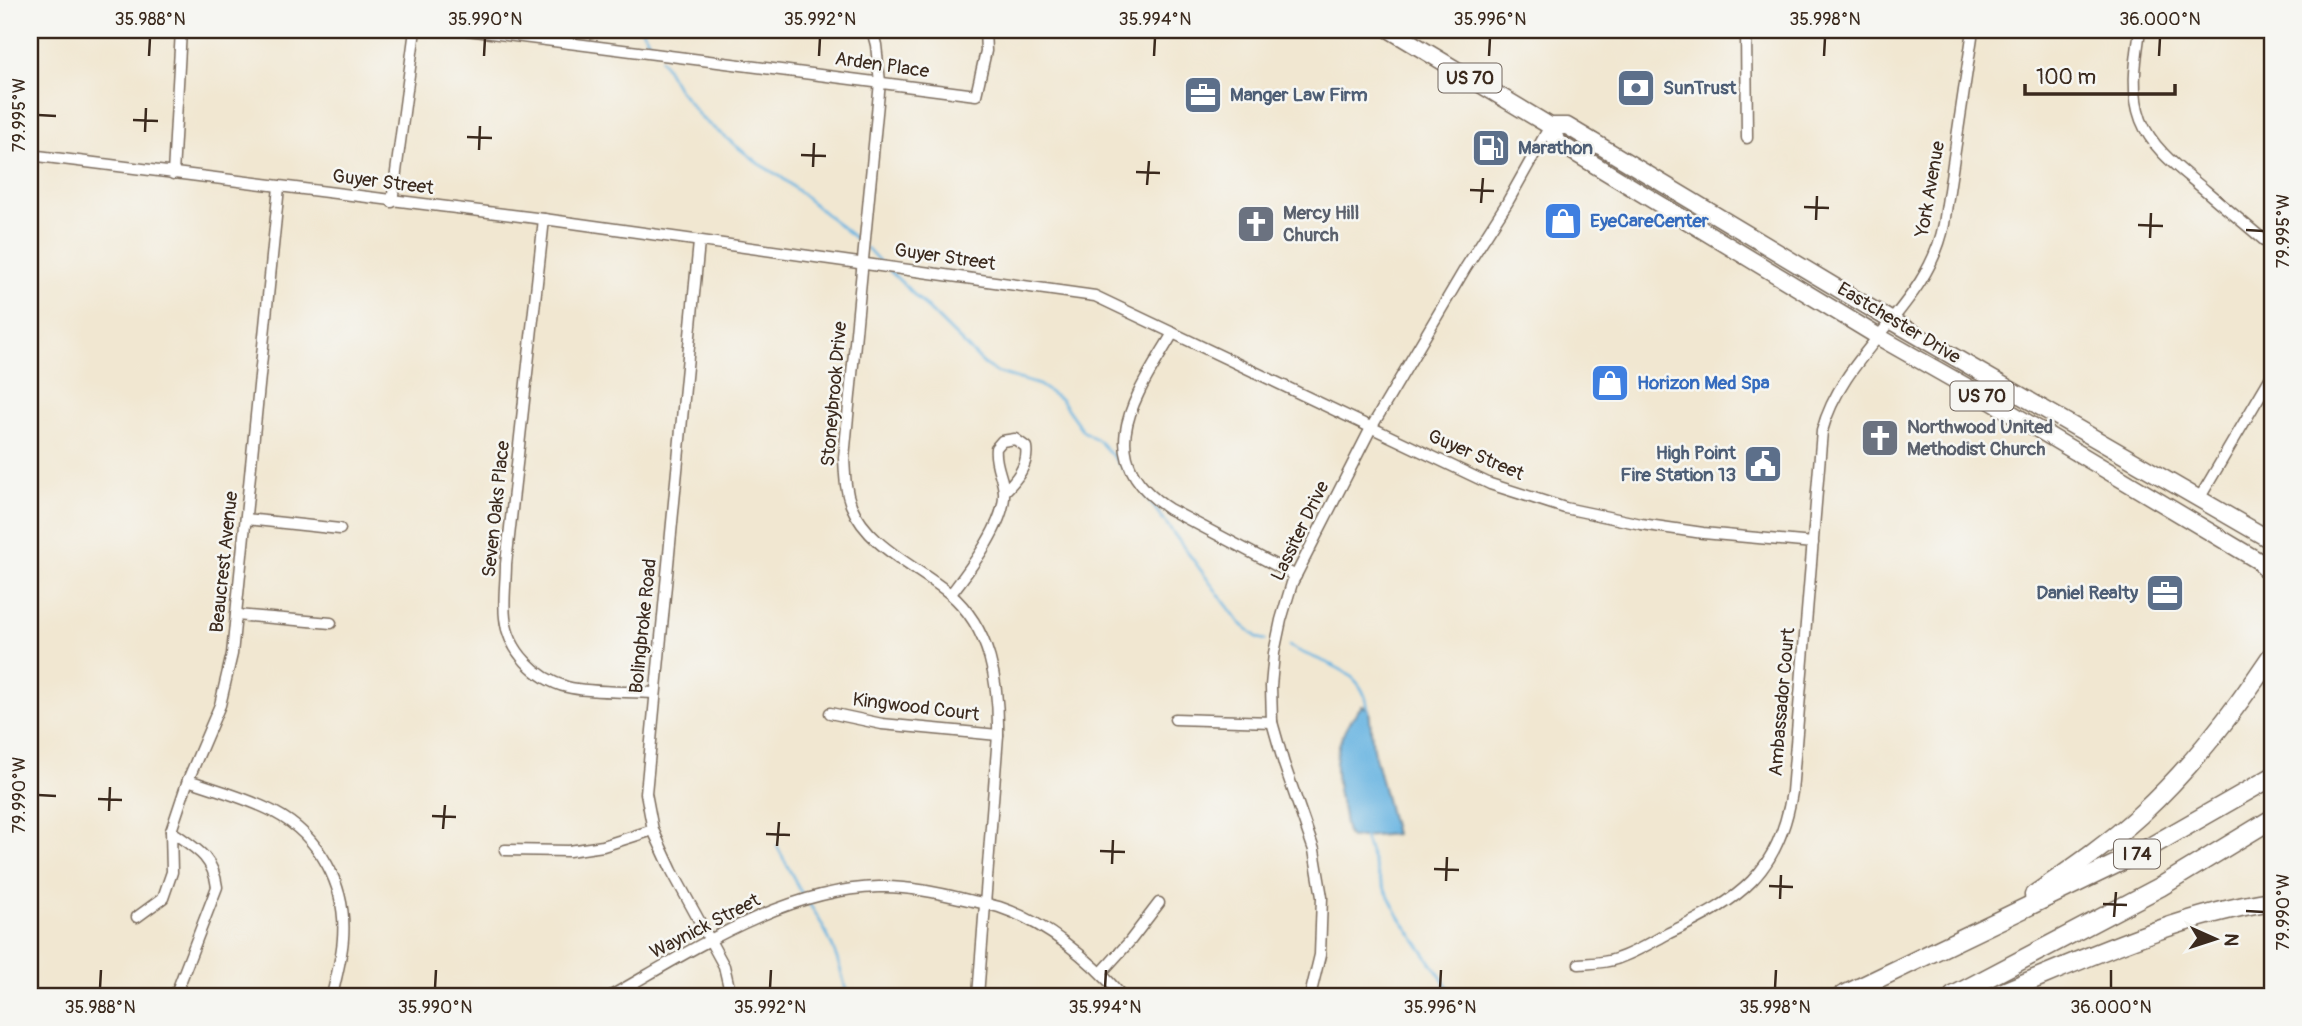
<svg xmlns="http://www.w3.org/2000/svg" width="2302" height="1026" viewBox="0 0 2302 1026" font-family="Pangolin,sans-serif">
<rect width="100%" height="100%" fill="#f6f6f2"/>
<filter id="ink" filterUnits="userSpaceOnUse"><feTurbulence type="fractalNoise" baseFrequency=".0143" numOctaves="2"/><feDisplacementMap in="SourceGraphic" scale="14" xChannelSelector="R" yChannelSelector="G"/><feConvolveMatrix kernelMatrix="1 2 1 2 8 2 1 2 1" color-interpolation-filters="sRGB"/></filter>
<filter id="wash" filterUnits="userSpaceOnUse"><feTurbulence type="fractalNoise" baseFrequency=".00686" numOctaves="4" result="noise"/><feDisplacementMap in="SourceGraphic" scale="28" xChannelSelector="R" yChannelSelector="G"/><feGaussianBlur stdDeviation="1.57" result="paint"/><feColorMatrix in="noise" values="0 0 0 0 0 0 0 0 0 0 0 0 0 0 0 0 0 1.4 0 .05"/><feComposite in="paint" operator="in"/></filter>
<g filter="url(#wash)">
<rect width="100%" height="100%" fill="#f1e7d1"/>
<!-- water -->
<path fill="#68b4e1" stroke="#526f80" stroke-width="2" d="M1362,706L1369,709L1373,749L1395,834L1350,838C1344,830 1345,820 1343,811C1331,770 1332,740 1362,706Z"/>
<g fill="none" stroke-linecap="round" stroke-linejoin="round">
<!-- stream -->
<g stroke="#68b4e1" stroke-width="2.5">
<polyline points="642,30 655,50"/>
<polyline points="661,59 677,87 701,118 759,164 781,177 862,244"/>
<polyline points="867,248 882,264"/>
<polyline points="890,271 985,365 996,372 1039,385 1061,400 1083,431 1099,441 1128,473"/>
<polyline points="1145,495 1240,623 1258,638 1265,640"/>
<path d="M1289,646C1320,664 1364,666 1368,710"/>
<polyline points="1364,836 1380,880 1399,916 1454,996"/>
<polyline points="777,846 803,896"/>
<path d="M807,901C827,928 841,963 847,996"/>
</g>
</g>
</g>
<g filter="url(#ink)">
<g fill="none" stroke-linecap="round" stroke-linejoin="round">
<!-- minor casing -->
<g stroke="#7b6c5d" stroke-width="13">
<g id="minor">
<polyline points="467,30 976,95 986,51 985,30"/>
<path d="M872,30L876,45L880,82L844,458C845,474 845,490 851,505C868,547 916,566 949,593C991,628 999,684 998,735L978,996"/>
<polyline points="1746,30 1747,138"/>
<path d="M2140,30C2136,59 2130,91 2141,120C2153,151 2183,171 2206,191C2228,210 2250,228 2272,247"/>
<polyline points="30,155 544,219 1095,296 1490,484 1565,508 1641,524 1703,533 1813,543"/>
<polyline points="173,174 181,30"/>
<polyline points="392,202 415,30"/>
<path d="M544,219L506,564C506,581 503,601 505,618C508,650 536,679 567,687C591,693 628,691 654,693"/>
<polyline points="699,242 646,793 653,830 672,871 724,966 731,996"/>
<path d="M1173,333C1137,395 1088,456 1169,509L1296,576"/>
<polyline points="2199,499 2272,375"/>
<polyline points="246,519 340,529"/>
<path d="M951,594C969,570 1006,523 1004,492C1003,477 994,464 996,448L1002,441L1015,439L1026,447C1029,465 1016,480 1004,492"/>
<polyline points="236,615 331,623"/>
<polyline points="830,713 882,724 998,735"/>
<polyline points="1175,719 1272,722"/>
<path d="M188,780C217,790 247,798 274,812C320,836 347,887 343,938C342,957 336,977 332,996"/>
<path d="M171,831C195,848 213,856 217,887L175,996"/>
<polyline points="505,850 569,851 603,846 653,830"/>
<polyline points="137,917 163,898 172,872 171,831 188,780 220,705 232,654 279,187"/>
<path d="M1579,964C1592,963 1605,963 1616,959C1635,953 1652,942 1669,933C1739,900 1779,874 1792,792L1822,431C1843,351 1928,307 1944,224L1973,30"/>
<polyline points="1102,972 1130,941 1159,903"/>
<path d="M611,996C691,951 783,889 879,887C908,886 939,893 968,900C978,902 989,904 999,907C1045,922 1091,960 1122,996"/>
<polyline points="1310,996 1320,955 1322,897 1314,850 1284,764 1272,722 1271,686 1274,653 1281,620 1292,583 1371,428 1466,267 1507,203 1550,126"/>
</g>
</g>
<!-- primary casing -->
<g stroke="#7b6c5d" stroke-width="19">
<g id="primary">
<polyline points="1390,30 1550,126 1567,126 1892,321 2272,541"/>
<polyline points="1550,126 1557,142 1879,337 1974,391 2272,569"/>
</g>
</g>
<!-- motorway casing -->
<g stroke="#7b6c5d" stroke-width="21">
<g id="motorway">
<polyline points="2262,563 2272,576"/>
<path d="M2034,895C2070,870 2107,845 2140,815C2192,767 2233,713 2272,655"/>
<polyline points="1842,996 2141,852 2272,777"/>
<polyline points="1953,996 2160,887 2272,819"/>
<path d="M1993,996C2085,959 2174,916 2272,901"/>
</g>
</g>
<!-- minor -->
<use href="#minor" stroke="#fff" stroke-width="10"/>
<!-- primary -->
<use href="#primary" stroke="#fff" stroke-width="16"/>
<!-- motorway -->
<use href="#motorway" stroke="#fff" stroke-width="18"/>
</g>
</g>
<!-- ticks -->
<path fill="none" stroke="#3b2a1e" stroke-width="2.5" d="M149,56L150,38M484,56L485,38M819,56L820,38M1154,56L1155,38M1489,56L1490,38M1824,56L1825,38M2159,56L2160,38M38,115L56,116M133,120L158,121M145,132L146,108M467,137L492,138M479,150L480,126M801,155L826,156M813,167L814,143M1136,172L1160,173M1147,185L1149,161M1470,190L1494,191M1481,203L1483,178M1804,207L1829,208M1816,220L1817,196M2138,225L2163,226M2246,230L2264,231M2150,238L2151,213M38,795L56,796M98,799L122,800M109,811L110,787M432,816L456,817M443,829L445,805M766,834L790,835M777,846L779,822M1100,851L1125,852M1112,864L1113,840M1434,869L1459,870M1446,881L1447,857M1769,886L1793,887M1780,899L1781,875M2103,904L2127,905M2246,911L2264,912M2114,917L2116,892M100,988L101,970M435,988L436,970M770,988L771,970M1105,988L1106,970M1440,988L1441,970M1775,988L1776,970M2111,988V970"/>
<!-- icons -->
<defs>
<g id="bank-square" transform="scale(2.0125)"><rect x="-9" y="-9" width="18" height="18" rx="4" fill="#5c6f8a" stroke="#f6f6f2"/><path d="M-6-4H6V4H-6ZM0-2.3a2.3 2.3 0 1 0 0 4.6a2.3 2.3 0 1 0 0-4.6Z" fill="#fff"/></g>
<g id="office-square" transform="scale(2.0125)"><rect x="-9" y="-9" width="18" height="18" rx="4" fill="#5c6f8a" stroke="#f6f6f2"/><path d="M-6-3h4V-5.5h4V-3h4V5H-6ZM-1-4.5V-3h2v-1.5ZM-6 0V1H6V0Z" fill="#fff"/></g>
<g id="fuel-square" transform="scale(2.0125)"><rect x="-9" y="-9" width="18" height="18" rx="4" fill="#5c6f8a" stroke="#f6f6f2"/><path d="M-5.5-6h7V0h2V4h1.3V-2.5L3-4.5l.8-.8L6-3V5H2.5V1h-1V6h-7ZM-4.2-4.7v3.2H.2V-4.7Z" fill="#fff"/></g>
<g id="shop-square" transform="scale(2.0125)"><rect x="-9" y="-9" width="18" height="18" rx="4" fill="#3f7fe0" stroke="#f6f6f2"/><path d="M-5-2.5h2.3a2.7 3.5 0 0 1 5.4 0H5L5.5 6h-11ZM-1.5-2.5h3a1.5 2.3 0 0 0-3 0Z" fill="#fff"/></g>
<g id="church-square" transform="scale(2.0125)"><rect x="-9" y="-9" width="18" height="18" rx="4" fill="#6b7280" stroke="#f6f6f2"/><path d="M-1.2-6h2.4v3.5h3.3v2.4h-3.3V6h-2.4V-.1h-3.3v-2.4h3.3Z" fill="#fff"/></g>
<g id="civic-square" transform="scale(2.0125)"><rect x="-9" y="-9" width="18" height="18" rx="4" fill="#5c6f8a" stroke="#f6f6f2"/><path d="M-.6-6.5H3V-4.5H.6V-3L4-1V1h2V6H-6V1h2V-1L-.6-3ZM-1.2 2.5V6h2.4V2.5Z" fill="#fff"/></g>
</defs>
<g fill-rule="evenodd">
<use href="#bank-square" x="1636" y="88"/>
<use href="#office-square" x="1203" y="95"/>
<use href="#fuel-square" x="1491" y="148"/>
<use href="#shop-square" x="1563" y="221"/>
<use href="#church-square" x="1256" y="224"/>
<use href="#shop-square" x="1610" y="383"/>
<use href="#church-square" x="1880" y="438"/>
<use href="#civic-square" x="1763" y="464"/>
<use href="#office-square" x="2165" y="593"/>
</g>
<g text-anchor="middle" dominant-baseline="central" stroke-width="5" stroke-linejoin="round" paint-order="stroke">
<!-- shield labels -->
<g fill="#f6f6f2" stroke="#73675e" stroke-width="2">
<rect x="1438.5" y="63.5" width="63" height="29" rx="5"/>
<rect x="1950.5" y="381.5" width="63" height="29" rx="5"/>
<rect x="2114" y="839.5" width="46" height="29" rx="5"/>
</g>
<g font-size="18" font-weight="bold" fill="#3b2a1e">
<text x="1470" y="78">US 70</text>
<text x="1982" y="396">US 70</text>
<text x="2137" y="854">I 74</text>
</g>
<!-- street labels -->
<g font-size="19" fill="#3b2a1e" stroke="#f6f6f2">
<text transform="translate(882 65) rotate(8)">Arden Place</text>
<text transform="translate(383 182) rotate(7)">Guyer Street</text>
<text transform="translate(1930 189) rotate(-80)">York Avenue</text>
<text transform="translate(945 257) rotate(8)">Guyer Street</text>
<text transform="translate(1899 323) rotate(31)">Eastchester Drive</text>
<text transform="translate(834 394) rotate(-85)">Stoneybrook Drive</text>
<text transform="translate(1476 455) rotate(23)">Guyer Street</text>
<text transform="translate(496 509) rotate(-84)">Seven Oaks Place</text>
<text transform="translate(1300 531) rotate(-64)">Lassiter Drive</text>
<text transform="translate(224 562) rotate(-84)">Beaucrest Avenue</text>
<text transform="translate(643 626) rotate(-84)">Bolingbroke Road</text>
<text transform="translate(1782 702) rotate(-85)">Ambassador Court</text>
<text transform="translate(916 707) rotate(7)">Kingwood Court</text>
<text transform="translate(705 926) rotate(-27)">Waynick Street</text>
</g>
<!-- service labels -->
<g font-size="19" font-weight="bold" fill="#4e5e75" stroke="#f6f6f2" text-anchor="start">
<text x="1663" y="88">SunTrust</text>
<text x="1230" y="95">Manger Law Firm</text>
<text x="1518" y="148">Marathon</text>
<text x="1736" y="453" text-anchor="end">High Point<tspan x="1736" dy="22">Fire Station 13</tspan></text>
<text x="2138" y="593" text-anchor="end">Daniel Realty</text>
</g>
<!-- worship labels -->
<g font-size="19" font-weight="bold" fill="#5b616d" stroke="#f6f6f2" text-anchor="start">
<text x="1283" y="213">Mercy Hill<tspan x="1283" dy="22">Church</tspan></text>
<text x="1907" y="427">Northwood United<tspan x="1907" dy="22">Methodist Church</tspan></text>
</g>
<!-- shop labels -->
<g font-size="19" font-weight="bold" fill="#366cbe" stroke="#f6f6f2" text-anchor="start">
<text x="1590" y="221">EyeCareCenter</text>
<text x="1637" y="383">Horizon Med Spa</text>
</g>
</g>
<!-- margin -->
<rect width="2302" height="1026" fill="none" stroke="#f6f6f2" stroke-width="77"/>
<!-- north arrow -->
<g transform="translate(2215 939) rotate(93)" stroke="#f6f6f2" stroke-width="5" paint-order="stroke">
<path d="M0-5L12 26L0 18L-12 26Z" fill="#3b2a1e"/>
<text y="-10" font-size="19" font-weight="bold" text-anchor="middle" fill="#3b2a1e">N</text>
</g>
<!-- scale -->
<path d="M2025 84v10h150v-10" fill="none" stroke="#3b2a1e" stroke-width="3.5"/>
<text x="2036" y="84" font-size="21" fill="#3b2a1e" stroke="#f6f6f2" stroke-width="5" paint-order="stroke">100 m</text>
<rect x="38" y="38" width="2226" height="950" fill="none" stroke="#3b2a1e" stroke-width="2.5"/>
<g font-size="18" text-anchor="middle" fill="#3b2a1e">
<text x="150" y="25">35.988°N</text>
<text x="485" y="25">35.990°N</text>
<text x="820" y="25">35.992°N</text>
<text x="1155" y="25">35.994°N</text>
<text x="1490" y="25">35.996°N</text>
<text x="1825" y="25">35.998°N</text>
<text x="2160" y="25">36.000°N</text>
<text transform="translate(19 115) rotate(-90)" y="6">79.995°W</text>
<text transform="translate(2283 231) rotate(-90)" y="6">79.995°W</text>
<text transform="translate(19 795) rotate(-90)" y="6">79.990°W</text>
<text transform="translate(2283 912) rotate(-90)" y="6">79.990°W</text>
<text x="100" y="1013">35.988°N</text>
<text x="435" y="1013">35.990°N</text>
<text x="770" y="1013">35.992°N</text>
<text x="1105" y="1013">35.994°N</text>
<text x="1440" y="1013">35.996°N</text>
<text x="1775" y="1013">35.998°N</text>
<text x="2111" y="1013">36.000°N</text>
</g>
</svg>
